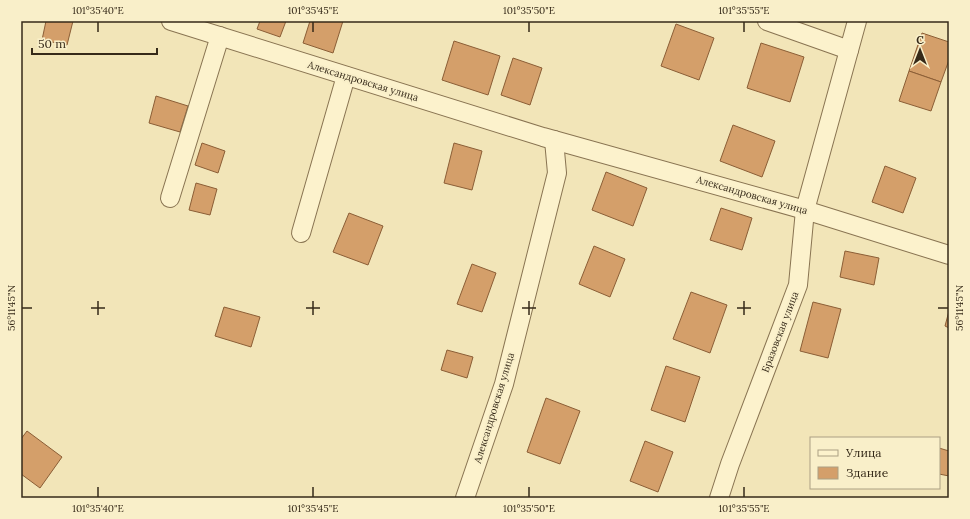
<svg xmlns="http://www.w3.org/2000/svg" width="970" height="519" viewBox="0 0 970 519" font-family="Lora,serif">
<rect width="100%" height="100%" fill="#f2e5b8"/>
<!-- building -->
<g fill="#d49f6a" stroke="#8b5e36">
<polygon points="46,21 73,21 67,45 42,40"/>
<polygon points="260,21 286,21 280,37 257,29"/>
<polygon points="310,21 343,21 333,53 303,43"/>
<polygon points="676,24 714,38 699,80 661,66"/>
<polygon points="922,33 949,42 949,60 941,82 909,71"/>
<polygon points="454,41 500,56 488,95 442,80"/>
<polygon points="761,43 804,57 790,102 747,88"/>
<polygon points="513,58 542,68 530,105 501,95"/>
<polygon points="909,71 941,82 931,111 899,101"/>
<polygon points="156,96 188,106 180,132 149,123"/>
<polygon points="733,125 775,141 762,177 720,161"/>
<polygon points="202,143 225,151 218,173 195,165"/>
<polygon points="454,143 482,151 472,190 444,183"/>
<polygon points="885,166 916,178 903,213 872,202"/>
<polygon points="606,172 647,188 633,226 592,210"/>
<polygon points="196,183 217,189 210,215 189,210"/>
<polygon points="721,208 752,218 742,250 710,240"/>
<polygon points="349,213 383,226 368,265 333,252"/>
<polygon points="594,246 625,259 610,297 579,284"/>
<polygon points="845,251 879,258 874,285 840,277"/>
<polygon points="472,264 496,273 482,312 457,304"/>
<polygon points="691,292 727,305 710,353 673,339"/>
<polygon points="813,302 841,309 828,358 800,351"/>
<polygon points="224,307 260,317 251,347 215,336"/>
<polygon points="949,311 949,328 945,326"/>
<polygon points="447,350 473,357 467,378 441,370"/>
<polygon points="666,366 700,377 685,422 651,410"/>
<polygon points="546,398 580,411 560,464 527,452"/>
<polygon points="27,431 62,457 40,488 21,474 21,439"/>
<polygon points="645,441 673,452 658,492 630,481"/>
<polygon points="939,448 949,451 949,476 939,474"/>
</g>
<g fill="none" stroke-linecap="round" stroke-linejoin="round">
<!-- minor casing -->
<g stroke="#897452" stroke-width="20">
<g id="minor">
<polyline points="171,21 543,137 805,210 949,255"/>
<polyline points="767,21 849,50"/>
<polyline points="170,198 220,36"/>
<polyline points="301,233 346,76"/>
<polyline points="465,498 504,384 557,173 554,140"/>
<polyline points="719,498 730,464 798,285 805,210 857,21"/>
</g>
</g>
<!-- minor -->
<use href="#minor" stroke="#fcf2cc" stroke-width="18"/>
</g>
<!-- ticks -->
<path fill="none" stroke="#362a19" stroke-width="1.5" d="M98,22V32M313,22V32M529,22V32M744,22V32M98,301V315M313,301V315M529,301V315M744,301V315M22,308H32M91,308H105M306,308H320M522,308H536M737,308H751M938,308H948M98,487V497M313,487V497M529,487V497M744,487V497"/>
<g text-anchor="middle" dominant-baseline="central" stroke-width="4" stroke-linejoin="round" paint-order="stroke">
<!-- street labels -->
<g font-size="10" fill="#362a19" stroke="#f9efc9">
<text transform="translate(363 81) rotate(17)">Александровская улица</text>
<text transform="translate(752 195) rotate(16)">Александровская улица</text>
<text transform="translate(780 332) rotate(-69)">Бразовская улица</text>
<text transform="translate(494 408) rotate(-73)">Александровская улица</text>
</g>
</g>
<!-- border -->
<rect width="970" height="519" fill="none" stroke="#f9efc9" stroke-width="44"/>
<!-- legend -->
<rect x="810" y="437" width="130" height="52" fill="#f9efc9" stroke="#aba083"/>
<rect x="818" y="450" width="20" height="6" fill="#fcf2cc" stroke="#aba083"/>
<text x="846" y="457" font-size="12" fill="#362a19">Улица</text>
<rect x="818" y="467" width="20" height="12" fill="#d49f6a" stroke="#aba083"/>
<text x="846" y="477" font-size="12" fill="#362a19">Здание</text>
<!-- north arrow -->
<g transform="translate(920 50)" stroke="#f9efc9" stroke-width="3" paint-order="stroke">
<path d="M0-3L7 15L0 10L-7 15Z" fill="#362a19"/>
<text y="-6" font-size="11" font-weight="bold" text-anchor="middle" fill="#362a19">С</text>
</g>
<!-- scale -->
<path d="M32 48v6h125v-6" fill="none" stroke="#362a19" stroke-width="2"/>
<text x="38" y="48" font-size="12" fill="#362a19" stroke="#f9efc9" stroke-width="3" paint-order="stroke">50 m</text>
<rect x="22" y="22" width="926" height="475" fill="none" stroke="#362a19" stroke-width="1.5"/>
<g font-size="10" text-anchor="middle" fill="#362a19">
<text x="98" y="14">101°35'40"E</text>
<text x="313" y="14">101°35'45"E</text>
<text x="529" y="14">101°35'50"E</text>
<text x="744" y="14">101°35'55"E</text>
<text transform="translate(11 308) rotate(-90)" y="4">56°11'45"N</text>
<text transform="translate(959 308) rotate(-90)" y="4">56°11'45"N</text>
<text x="98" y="512">101°35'40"E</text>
<text x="313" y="512">101°35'45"E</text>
<text x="529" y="512">101°35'50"E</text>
<text x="744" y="512">101°35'55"E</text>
</g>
</svg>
